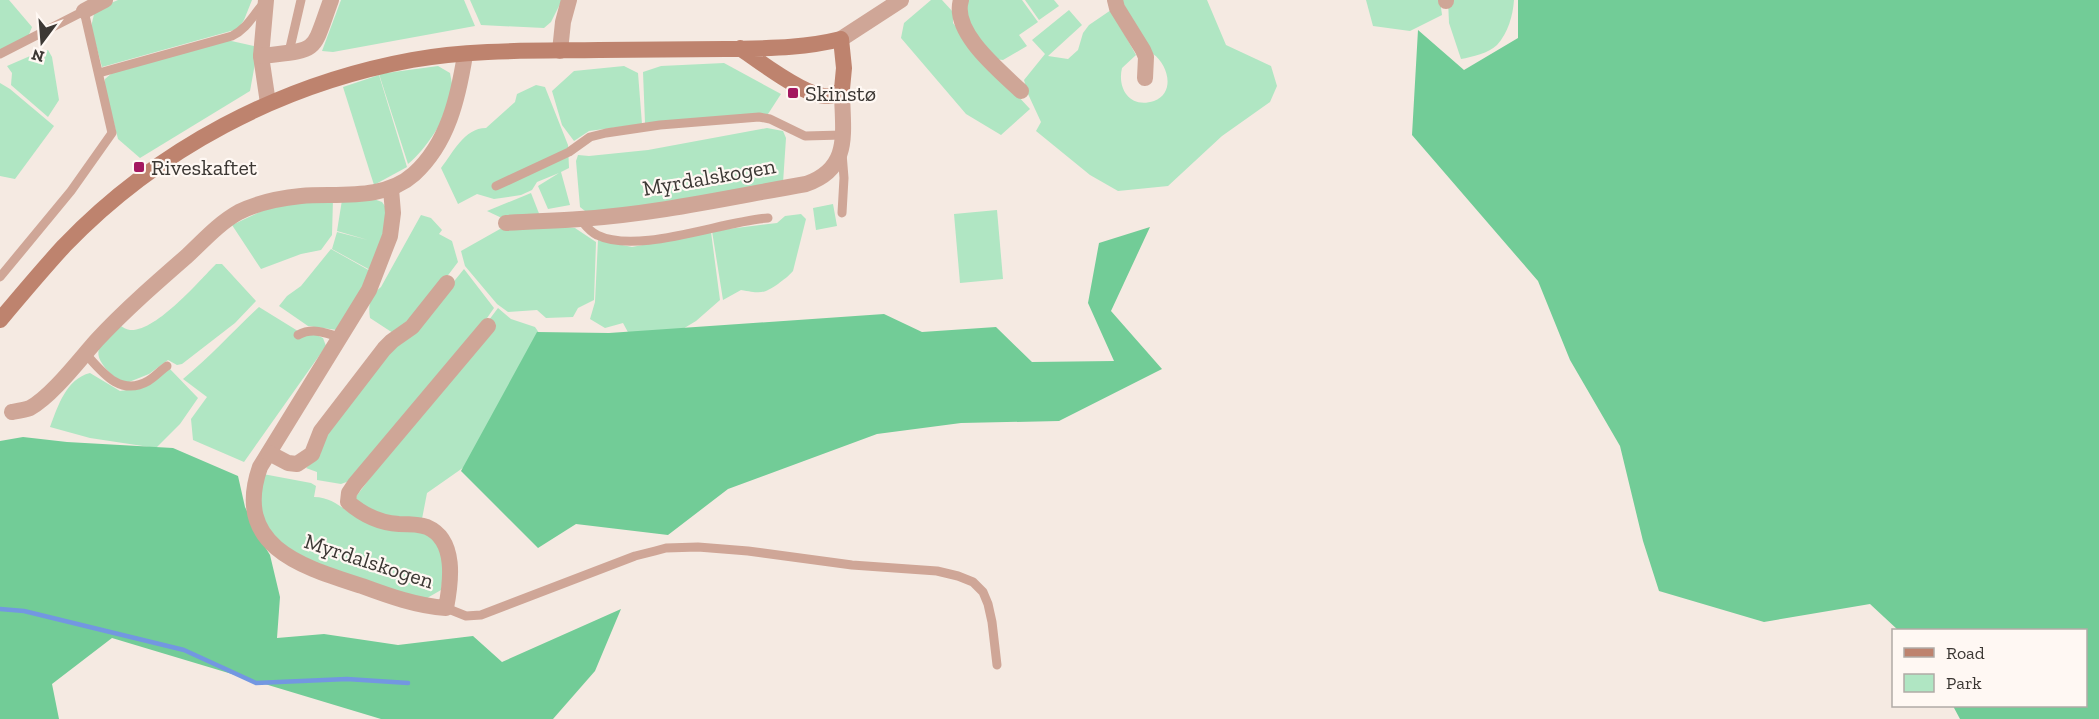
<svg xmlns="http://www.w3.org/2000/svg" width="2099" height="719" viewBox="0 0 2099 719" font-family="'Zilla Slab',serif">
<rect width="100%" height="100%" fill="#f5eae2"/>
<!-- green -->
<g fill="#b0e6c3">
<polygon points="0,0 9,0 32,27 28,37 0,51"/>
<polygon points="118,0 252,0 244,20 238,29 102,67 91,27 95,10"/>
<polygon points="341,0 464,0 475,26 333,52 322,51"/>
<polygon points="470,0 562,0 551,22 544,28 481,25"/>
<polygon points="931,0 942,0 953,12 953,23 970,45 1030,109 1001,135 966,114 901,38 904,23"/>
<polygon points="967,0 1022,0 1038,22 1019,35 1027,46 1003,60 994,59 967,28"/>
<polygon points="1025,0 1054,0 1059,6 1039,20"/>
<path d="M1121,0H1207L1226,45L1271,66L1277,86L1270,102L1222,136L1168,186L1118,191L1090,175L1036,131L1041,122L1028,94L1024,80L1045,54L1032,40L1069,10L1082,25L1048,56L1068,59L1078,50L1083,33L1089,25L1111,10L1136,55L1122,68C1117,89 1130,109 1154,101C1176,93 1168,64 1153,54Z"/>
<polygon points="1366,0 1440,0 1442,15 1410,31 1373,26"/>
<path d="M1448,0H1514C1513,15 1508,33 1497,45C1489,53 1472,57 1461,59L1449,23Z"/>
<polygon points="227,40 258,47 250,91 140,158 118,139 104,84 105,79 112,73"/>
<polygon points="44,50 48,50 52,57 59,100 48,117 11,85 12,73 7,66"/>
<polygon points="724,63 781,94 768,114 645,123 643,72 661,66"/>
<path d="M438,66L450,73C451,79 453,87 453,92C450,113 425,151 408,164L379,74Z"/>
<polygon points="624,66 638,73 642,124 589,131 574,141 562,125 552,91 574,71"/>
<polygon points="379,75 407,167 374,185 343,87"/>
<polygon points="0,83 10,89 54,126 15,179 0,176"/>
<path d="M536,85L545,87L568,145L569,168L561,172L570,205L548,209L538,186L559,173L537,182L532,190L521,195L494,199L477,194L458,204L441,168C453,153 464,128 486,128L515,102L517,94Z"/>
<polygon points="767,128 783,131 786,138 783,183 595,213 585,211 580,207 576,161 578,155 589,156 648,150"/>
<polygon points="531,193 540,216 506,220 487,211"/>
<polygon points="371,198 382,202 389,212 372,271 332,249 337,232 368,240 337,231 342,200"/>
<polygon points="333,199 332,235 321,250 301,254 261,269 232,225 264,210 298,202"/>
<polygon points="833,204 837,226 816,230 813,208"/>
<polygon points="997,210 1003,279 960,283 954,214"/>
<path d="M801,214L806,219L793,271C788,277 784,279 778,284C762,295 760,293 741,290L723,300L712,231L777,223L785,216Z"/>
<path d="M421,215L431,218L442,230L439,234L452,241L458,262L418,315L393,333L370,318C368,304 370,296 381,287Z"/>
<polygon points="537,224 575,228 596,242 594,300 578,308 573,317 546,318 537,310 508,312 497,304 465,266 461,251 500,229"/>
<polygon points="711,232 720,300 696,321 661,342 630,336 623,323 605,328 590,319 595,302 598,240 632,247"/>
<polygon points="331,249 372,272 337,330 308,326 279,306 287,296 301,286"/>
<path d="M216,264H222L256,301L235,323L182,364L177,365L168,360L149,374L124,384C115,378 92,360 100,347C105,339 114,333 121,326C122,327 128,330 130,330C156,332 199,281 216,264Z"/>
<polygon points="464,269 494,308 478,331 355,479 341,484 317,480 317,472 306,468 320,455 326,432 394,344 438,301"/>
<path d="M259,307L306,336L312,333L323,338L326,346L244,462L193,440L191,419L207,397L183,379C210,357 233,331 259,307Z"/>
<path d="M498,308L511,319L535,327L558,361L467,465L427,493L422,519C393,520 376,518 355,498Z"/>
<path d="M169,368L198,398L180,424L156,448L90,438L50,427C58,406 66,379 90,373L120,391L134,389Z"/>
<path d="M263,474L311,483L316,486L314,497C334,497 343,511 360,518C365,521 372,521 378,523C428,534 451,528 441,590L422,601L283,552L259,511Z"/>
</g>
<!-- forest -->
<g fill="#72cc97">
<polygon points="1518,0 2099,0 2099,719 1960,719 1953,706 2086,706 2086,630 1898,630 1870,604 1764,622 1659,591 1643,541 1620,446 1570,360 1538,281 1412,135 1418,30 1464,70 1518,38"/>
<polygon points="1150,227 1111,311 1162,369 1059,421 961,423 877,434 728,489 668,535 576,524 538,548 461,471 537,332 609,333 884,314 922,332 996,327 1032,362 1114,361 1088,303 1099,243"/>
<polygon points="23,437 67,442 173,448 238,476 245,507 251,519 252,526 270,555 280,597 277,638 324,634 398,645 473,636 502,662 621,609 595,671 553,719 381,719 112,638 52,684 59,719 0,719 0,441"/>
</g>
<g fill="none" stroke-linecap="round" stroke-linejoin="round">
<!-- stream -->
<polyline stroke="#7397e1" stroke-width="4.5" points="0,609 24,611 184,650 256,683 347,679 408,683"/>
<!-- service -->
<g stroke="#cfa697" stroke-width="9">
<polyline points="289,52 301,0"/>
<polyline points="0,54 84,11 112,133 71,191 0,277"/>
<path d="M99,73L232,36C247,29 253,15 264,3"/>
<polyline points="842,153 844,178 842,213"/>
<polyline points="496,186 569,152 590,137 606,133 660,125 759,117 770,119 805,136 842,135"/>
<path d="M580,219C585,225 590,232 597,235C638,255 722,221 768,218"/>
<path d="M298,335C313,327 327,333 341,338"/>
<path d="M85,353C102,372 120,397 148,381C155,377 161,370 167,366"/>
<polyline points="446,608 466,616 481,615 635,556 655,551 666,548 698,547 748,551 852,565 937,571 958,576 973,582 983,592 988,604 992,622 997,665"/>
</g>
<!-- minor -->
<g stroke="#cfa697" stroke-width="16">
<polyline points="266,0 261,56 268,103"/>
<path d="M961,0C951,32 1000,71 1021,91"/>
<polyline points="1115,0 1117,8 1143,50 1146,57 1145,78"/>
<polyline points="1446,0 1446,1"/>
<polyline points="84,11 105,0"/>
<polyline points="841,39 901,0"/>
<polyline points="560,51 563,22 569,0"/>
<path d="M261,56C320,49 311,55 331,0"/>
<path d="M391,189L393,213L390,236L369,290L260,467C232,547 303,567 362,586C389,596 417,606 446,608C451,582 457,540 427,527C419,524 407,524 399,524C379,523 363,515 348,502L349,493L355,484L488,326"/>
<path d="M506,223C531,221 555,221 580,219C656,214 731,197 806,184C853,168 842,130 842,89"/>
<path d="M12,412C18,411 25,410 30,408C52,396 80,359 97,340C125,310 156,283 187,256C203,241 219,223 239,212C257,203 281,198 301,196C338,193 384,201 414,174C448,143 458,98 465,55"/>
<polyline points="269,453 288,463 297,464 312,454 321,431 384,349 392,341 412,327 447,283"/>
</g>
<!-- secondary -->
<path stroke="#be836e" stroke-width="16" d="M0,320C21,295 42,270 64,246C157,149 281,84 412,60C473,49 538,51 599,50C641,50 683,49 725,49C766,48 800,49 841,39L844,68L842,89C839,91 837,94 834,95C813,104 758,60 740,48"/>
</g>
<!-- markers -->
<g fill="#a41860" stroke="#fff8f3" stroke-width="2">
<rect x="787" y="87" width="12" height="12" rx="3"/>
<rect x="133" y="161" width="12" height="12" rx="3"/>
</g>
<g text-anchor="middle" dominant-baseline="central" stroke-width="4.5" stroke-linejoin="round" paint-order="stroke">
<!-- poi labels -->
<g font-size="22" fill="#3c3834" stroke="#fff8f3" text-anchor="start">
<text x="805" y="93">Skinstø</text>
<text x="151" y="167">Riveskaftet</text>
</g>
<!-- street labels -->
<g font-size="22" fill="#3c3834" stroke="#fff8f3">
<text transform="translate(709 177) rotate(-10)">Myrdalskogen</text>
<text transform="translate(369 561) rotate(18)">Myrdalskogen</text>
</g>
</g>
<!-- legend -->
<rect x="1892" y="629" width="195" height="78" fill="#fff8f3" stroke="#b1aba7" stroke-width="1.5"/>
<rect x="1904" y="648" width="30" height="9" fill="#be836e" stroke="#b1aba7" stroke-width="1.5"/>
<text x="1946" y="659" font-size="18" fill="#3c3834">Road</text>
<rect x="1904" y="674" width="30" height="18" fill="#b0e6c3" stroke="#b1aba7" stroke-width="1.5"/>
<text x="1946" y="689" font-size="18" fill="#3c3834">Park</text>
<!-- north arrow -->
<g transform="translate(42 42) rotate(196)" stroke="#fff8f3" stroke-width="4.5" paint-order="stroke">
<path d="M0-4.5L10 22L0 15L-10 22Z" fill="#3c3834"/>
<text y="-9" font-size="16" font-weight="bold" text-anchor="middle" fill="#3c3834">N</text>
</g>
</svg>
